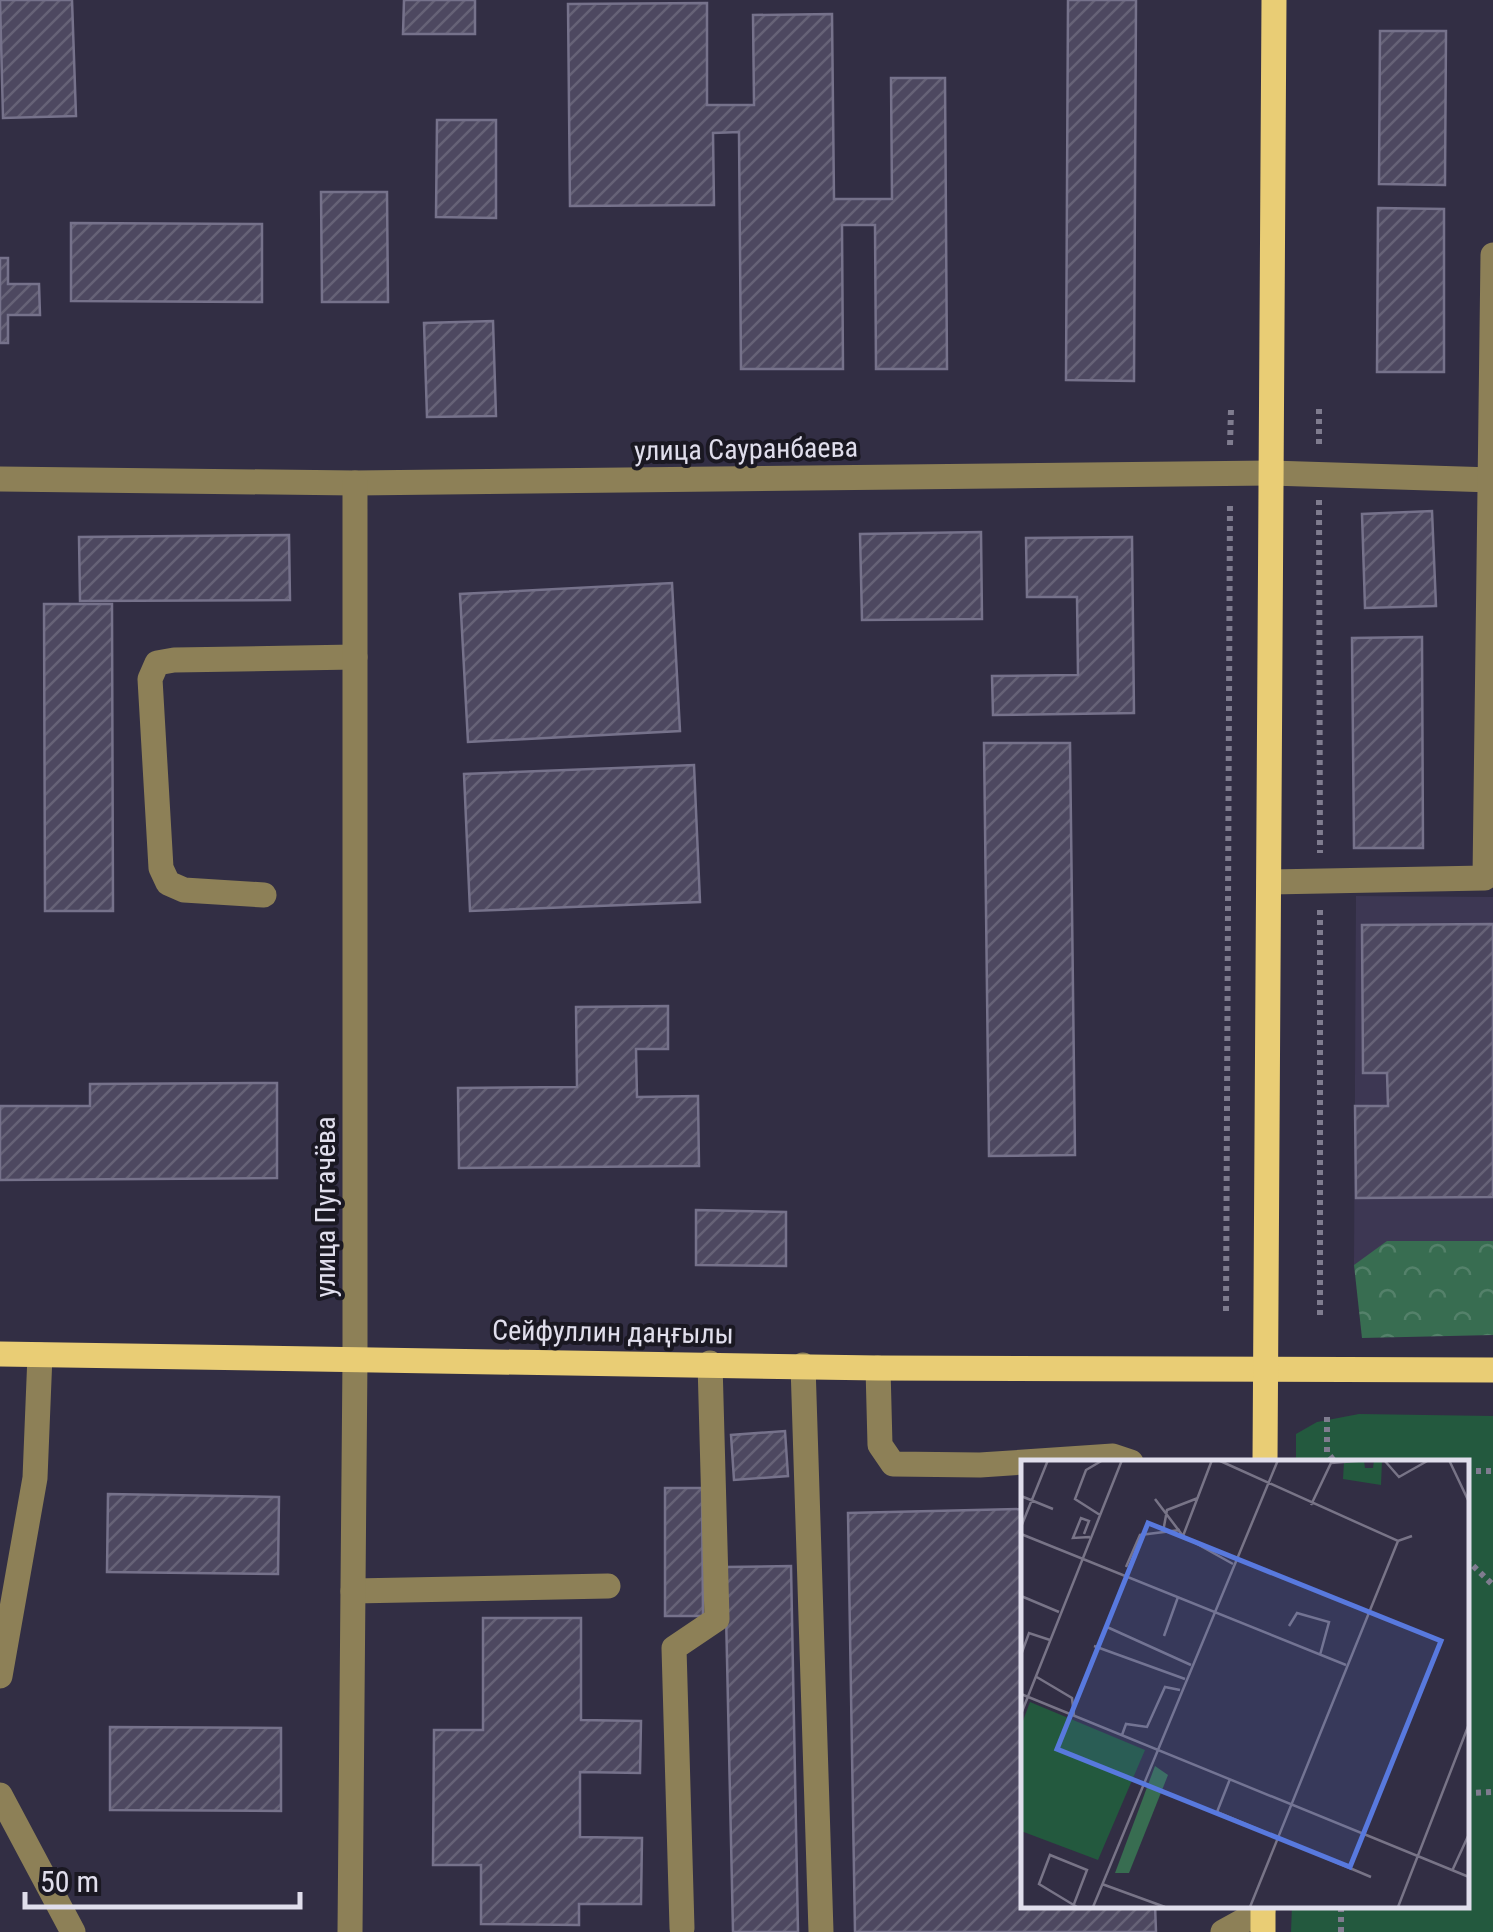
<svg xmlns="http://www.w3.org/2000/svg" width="1493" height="1932" viewBox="0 0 1493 1932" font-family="'Roboto Condensed',sans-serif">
<defs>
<pattern id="forest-crowns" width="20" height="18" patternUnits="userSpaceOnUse" patternTransform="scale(2.5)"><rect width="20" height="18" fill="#386d51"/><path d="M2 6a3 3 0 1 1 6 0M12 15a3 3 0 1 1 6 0" fill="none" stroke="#54816a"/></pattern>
<pattern id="building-hatch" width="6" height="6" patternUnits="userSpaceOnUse" patternTransform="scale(2.5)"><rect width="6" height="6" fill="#4d4860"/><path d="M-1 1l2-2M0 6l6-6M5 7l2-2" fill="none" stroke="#666277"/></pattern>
</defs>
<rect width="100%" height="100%" fill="#322e44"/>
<!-- built -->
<polygon fill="#3d3753" points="1356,896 1493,897 1493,1266 1354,1265"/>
<!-- forest -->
<polygon fill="url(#forest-crowns)" points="1387,1241 1493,1241 1493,1335 1362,1338 1354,1265"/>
<!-- park -->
<polygon fill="#23593e" points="1359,1414 1493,1416 1493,1932 1291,1932 1292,1905 1466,1904 1466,1462 1296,1462 1296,1434 1317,1422"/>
<!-- building -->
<g fill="url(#building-hatch)" stroke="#76728b" stroke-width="2.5">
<polygon points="0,0 72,0 76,116 3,118"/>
<polygon points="404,0 475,0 475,34 403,34"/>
<polygon points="1068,0 1136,0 1134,381 1066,380"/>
<polygon points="707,3 707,105 754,105 753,15 832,14 834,199 892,199 891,78 945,78 947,369 876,369 875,225 842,225 843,369 741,369 739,132 713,133 714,205 570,206 568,4"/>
<polygon points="1380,31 1446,31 1445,185 1379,184"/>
<polygon points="437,120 496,120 496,218 436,217"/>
<polygon points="321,192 387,192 388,302 322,302"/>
<polygon points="1378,208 1444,209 1444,372 1377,372"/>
<polygon points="71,223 262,224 262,302 71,301"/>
<polygon points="0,258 8,258 8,284 39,284 40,315 8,315 8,343 0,343"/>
<polygon points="493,321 496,416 427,417 424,323"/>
<polygon points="1432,511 1436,606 1365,608 1362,514"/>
<polygon points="981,532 982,619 862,620 860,534"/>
<polygon points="289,535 290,600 80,601 79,537"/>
<polygon points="1132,537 1134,713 993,715 992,676 1078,675 1077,597 1027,597 1026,538"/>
<polygon points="672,583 680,731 468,742 460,594"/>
<polygon points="44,604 112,604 113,911 45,911"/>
<polygon points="1422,637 1423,848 1354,848 1352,638"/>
<polygon points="984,743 1070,743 1075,1155 989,1156"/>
<polygon points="694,765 700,902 470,911 464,774"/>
<polygon points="1493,924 1493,1197 1356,1198 1355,1106 1388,1106 1387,1073 1363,1073 1362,925"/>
<polygon points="668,1006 668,1049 636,1049 637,1097 698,1096 699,1166 459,1168 458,1088 577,1087 576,1007"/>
<polygon points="277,1083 277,1178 0,1180 0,1106 90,1106 90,1084"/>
<polygon points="696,1210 786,1212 786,1266 696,1265"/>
<polygon points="785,1431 788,1476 734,1480 731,1435"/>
<polygon points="665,1488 702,1488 703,1616 665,1616"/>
<polygon points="108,1494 279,1497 278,1574 107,1572"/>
<polygon points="1023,1509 1023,1904 1155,1904 1156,1932 855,1932 848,1513"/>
<polygon points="791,1566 798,1932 733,1932 725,1567"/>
<polygon points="483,1618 581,1618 581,1720 641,1721 640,1773 580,1772 580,1837 642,1838 641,1904 579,1904 579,1925 481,1924 481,1865 433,1865 434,1730 483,1730"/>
<polygon points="110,1727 281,1728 281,1811 110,1810"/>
</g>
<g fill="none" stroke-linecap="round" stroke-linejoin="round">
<!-- path -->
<g stroke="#7f7c8f" stroke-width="6" stroke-dasharray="5 5" stroke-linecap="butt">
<polyline points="1319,409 1319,448"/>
<polyline points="1230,445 1231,410"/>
<polyline points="1319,500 1320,853"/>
<polyline points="1320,910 1320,1315"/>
<polyline points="1226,1311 1230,502"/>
<polyline points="1327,1417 1327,1452 1335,1462"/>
<polyline points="1466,1471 1493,1471"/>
<polyline points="1466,1559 1493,1585"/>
<polyline points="1466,1793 1493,1792"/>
<polyline points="1341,1932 1341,1904"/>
</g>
<!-- minor -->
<g stroke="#8d8057" stroke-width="25">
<polyline points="0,479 355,483 1271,473 1493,480"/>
<polyline points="1269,882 1485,878 1493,255"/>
<polyline points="264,895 184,890 168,883 161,868 150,679 157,663 174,660 355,657"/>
<polyline points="803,1365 821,1932"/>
<polyline points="878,1368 880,1445 893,1464 980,1465 1113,1456 1131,1462"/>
<polyline points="353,1591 608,1586"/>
<polyline points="0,1676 35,1478 40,1355"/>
<polyline points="0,1795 73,1932"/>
<polyline points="682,1928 674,1648 717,1619 710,1363"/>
<polyline points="350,1932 355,1358 355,483"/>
<polyline points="1223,1932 1263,1910"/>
</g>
<!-- major -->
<g stroke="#e9cd75" stroke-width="25">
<polyline points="0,1354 878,1368 1493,1370"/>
<polyline points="1265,1462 1274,0"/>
<polyline points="1263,1932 1263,1904"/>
</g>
</g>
<g text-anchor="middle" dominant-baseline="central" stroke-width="8" stroke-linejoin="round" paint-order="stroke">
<!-- street labels -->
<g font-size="28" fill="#e0deec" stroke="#1a1822">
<text transform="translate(746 449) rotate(-1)">улица Сауранбаева</text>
<text transform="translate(325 1207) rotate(-90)">улица Пугачёва</text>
<text transform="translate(613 1332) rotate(1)">Сейфуллин даңғылы</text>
</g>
</g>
<!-- overview -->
<g transform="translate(1021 1460)">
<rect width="448" height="448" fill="#322e44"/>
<path d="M134,306L147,315L108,413H94Z" fill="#386d51"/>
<path d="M353,0H361L360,25L322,19L323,2L343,1L344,8H352ZM9,242L124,290L77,400L0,371V266Z" fill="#23593e"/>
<path fill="none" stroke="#787487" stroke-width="2.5" d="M197,0L377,81L391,76M363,0L378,17L408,0M428,0L448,42M0,36L32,49M134,39L162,76L212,104M290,45L310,3L347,0M79,55L54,39L65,10L82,0M0,67L27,0M142,72L146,50L177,38M0,74L325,205M63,74L68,61L60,58L52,78L69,77M162,76L191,0M105,107L119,75L159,70M0,136L38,152M268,166L276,153L308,162L299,195M86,167L170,205M143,176L157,137M73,186L164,219M0,195L8,173L29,180M14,216L51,238L53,256M0,234L448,417M0,254L101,0M101,275L105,264L126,267L144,227L159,230M209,319L196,352L350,417M431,411L448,374M81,424L144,447M53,444L66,410L29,395L18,424L56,447M72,447L257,0M229,447L377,81M377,447L448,264"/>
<path fill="#5879de" fill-opacity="0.15" stroke="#5879de" stroke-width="5" d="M127,63L420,181L329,407L36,289Z"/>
<rect width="448" height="448" fill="none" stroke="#e0deec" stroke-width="5"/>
</g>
<!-- scale -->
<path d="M25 1892v15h275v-15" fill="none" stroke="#e0deec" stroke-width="5"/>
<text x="40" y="1892" font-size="30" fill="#e0deec" stroke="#1a1822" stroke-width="8" paint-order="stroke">50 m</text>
</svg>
